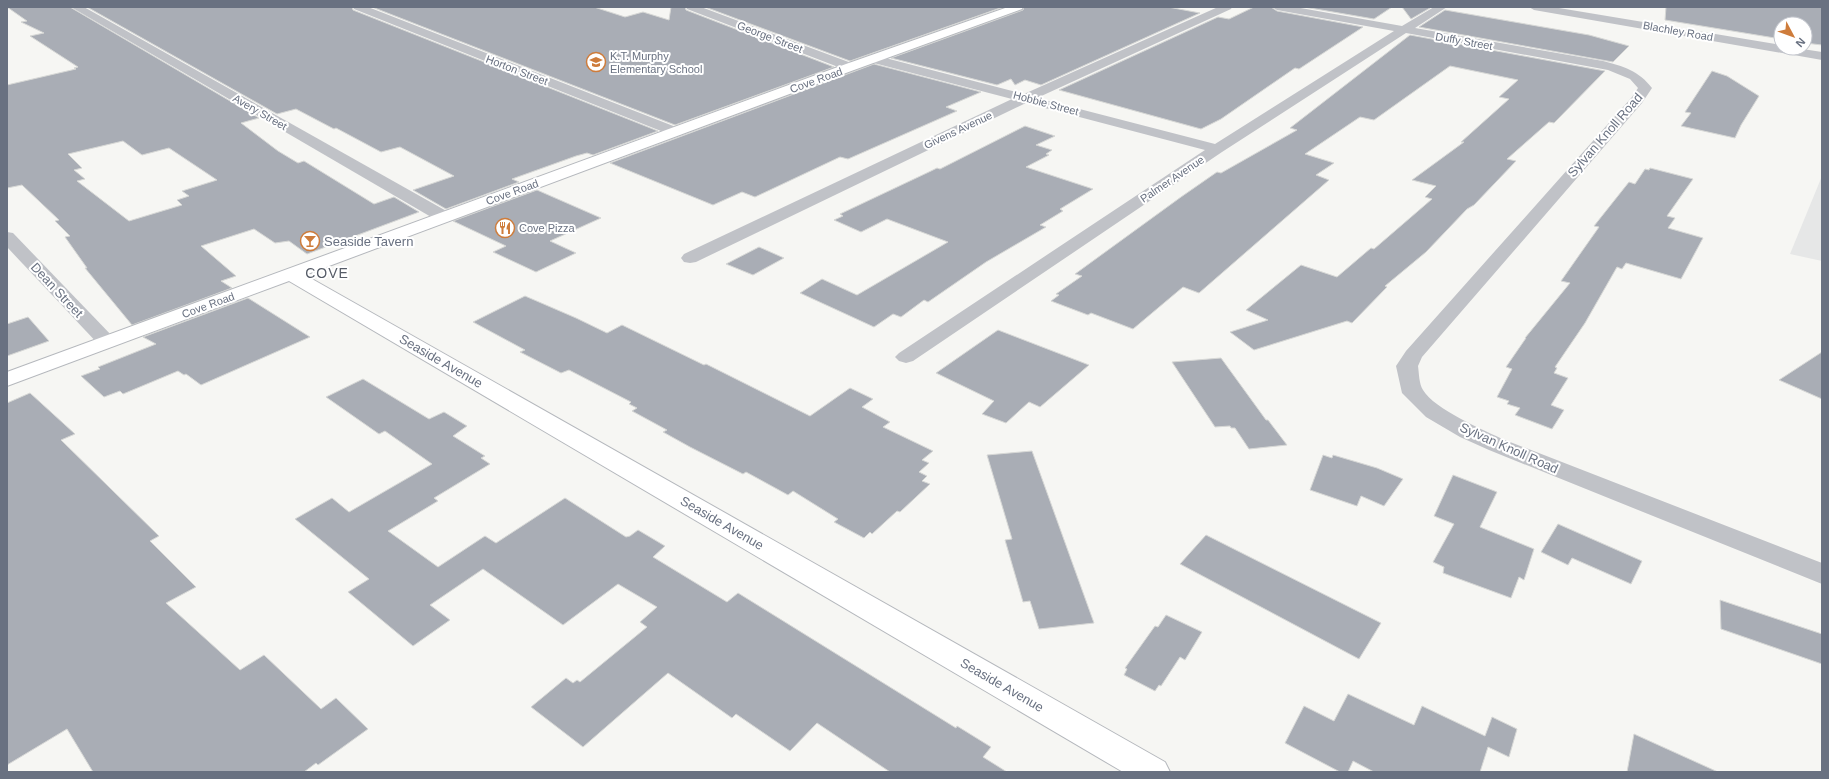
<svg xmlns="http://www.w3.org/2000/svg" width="1829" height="779" viewBox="0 0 1829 779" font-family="Helvetica,sans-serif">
<rect width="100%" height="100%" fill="#f6f6f3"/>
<!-- built -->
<polygon fill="#e6e7e7" points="1822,176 1822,261 1790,254"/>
<!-- building -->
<g fill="#a9adb5" stroke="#d7d8d6" fill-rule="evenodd">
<path d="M7,7H70L259,118L241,123L278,151L298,163L304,161L374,204L394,197L419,212L307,254L289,241L275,243L254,229L201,246L236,276L221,281L232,288L132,325L85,268H87L65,237L70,236L55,221L59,220L22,185L7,188V85L76,69L74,68L78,67L30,36L44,33L21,22L27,21ZM123,141L142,155L169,148L217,180L182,191L189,196L177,200L182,205L129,221L77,181L85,179L74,170L82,168L68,154Z"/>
<polygon points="87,7 352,7 353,10 658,131 593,155 587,153 576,156 512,179 519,182 446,209 413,190 454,176 400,147 381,152 336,128 334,129 296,109 277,114"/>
<polygon points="372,7 594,7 625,17 643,12 669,20 671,7 685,7 686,10 834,67 675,125"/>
<polygon points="705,7 1003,7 850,61"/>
<polygon points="1024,7 1168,7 1200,13 1041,85 1025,80 1015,85 1011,79 997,85 891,58 1023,10"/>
<polygon points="1254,7 1271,7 1277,11 1363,27 1299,69 1295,68 1221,119 1201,129 1059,90 1218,17 1229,19"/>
<polygon points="1304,7 1392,7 1374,19"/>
<polygon points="1402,7 1427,7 1430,8 1411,19"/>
<polygon points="1666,7 1822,7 1822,45 1805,43 1805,24 1781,24 1781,39 1665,20"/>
<polygon points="1445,10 1589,35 1629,46 1613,62 1419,27"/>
<polygon points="1410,35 1605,71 1554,123 1549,122 1507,159 1516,161 1474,205 1467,209 1426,252 1385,286 1387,287 1352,323 1347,321 1254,350 1230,332 1268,320 1246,310 1301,265 1337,277 1371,248 1374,249 1432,199 1425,197 1436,186 1412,180 1464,142 1461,142 1509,99 1499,97 1518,80 1450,66 1374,120 1360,117 1305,154 1334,163 1316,175 1329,180 1199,293 1183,287 1133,329 1091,313 1088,315 1051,301 1059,295 1056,294 1082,276 1075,274 1181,197 1217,172 1221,173 1297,130 1290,128"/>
<polygon points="874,64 981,92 946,107 957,111 848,159 840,157 755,197 742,192 713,205 610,163"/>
<polygon points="1712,71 1727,76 1759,96 1741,125 1735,138 1681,126 1691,113 1685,112"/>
<polygon points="1025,126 1055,136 1036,145 1052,150 1046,154 1049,155 1026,167 1093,189 1060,209 1063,211 1040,225 1046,227 986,262 928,302 924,300 901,317 893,314 874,327 800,293 822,279 857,295 948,242 887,219 861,232 834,220 843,216 840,214 931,171 937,168 940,169"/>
<polygon points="1650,168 1693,179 1667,216 1675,218 1668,228 1703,238 1681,279 1626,263 1622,269 1617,267 1585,323 1555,367 1557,368 1554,373 1568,378 1551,405 1564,410 1552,429 1515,415 1520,408 1507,404 1509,401 1497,397 1512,369 1506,367 1526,338 1525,338 1570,283 1561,281 1599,227 1594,226 1629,182 1635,184 1645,169 1649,170"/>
<polygon points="537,190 601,218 550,241 576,253 536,272 493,252 506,246 453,221"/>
<polygon points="759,247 784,258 753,275 726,264"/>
<polygon points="525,296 576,318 607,333 622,325 704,365 706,364 810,416 850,388 873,399 862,407 890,422 883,427 933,451 922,460 929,463 919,472 927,476 922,481 930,484 900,512 897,511 872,534 870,532 864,538 834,522 838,519 793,491 788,495 746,472 743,474 690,447 663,432 667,430 632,411 637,408 629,404 631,402 569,370 561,373 520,352 525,350 473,322"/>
<polygon points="248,298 310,337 201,385 186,374 184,375 178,371 123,394 120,391 104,397 81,376 100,369 98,367 156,344 143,337"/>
<polygon points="28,317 49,341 7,356 7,324"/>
<polygon points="998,330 1089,365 1040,407 1029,402 1006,423 982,414 994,401 936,373"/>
<polygon points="1822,352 1822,399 1779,380"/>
<polygon points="1221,358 1266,420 1268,420 1287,445 1249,449 1235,428 1231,428 1230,426 1215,427 1172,362"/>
<polygon points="363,379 429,419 444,412 467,426 453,436 485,456 481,458 490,464 434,498 438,501 388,531 438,567 485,536 496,543 565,498 626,537 630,536 638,530 665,546 653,557 727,602 738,593 956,728 957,726 991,747 983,757 1007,772 890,772 817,723 790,751 736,714 732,718 668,673 583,747 531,707 566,678 573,683 577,680 580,682 647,627 640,622 657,607 618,584 563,625 483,569 430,605 450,620 413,646 348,592 369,579 295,519 332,498 349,512 432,464 385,431 379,434 326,397"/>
<polygon points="30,393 75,434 61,440 159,536 150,541 196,587 166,603 240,670 264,655 321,709 336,698 368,729 318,765 316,763 304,772 93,772 67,729 7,765 7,403"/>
<polygon points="1032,451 1094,623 1039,629 1030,601 1023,602 1005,540 1012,539 987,455"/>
<polygon points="1323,455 1332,458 1333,455 1377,468 1403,479 1384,506 1361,496 1357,506 1310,490"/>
<polygon points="1453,475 1497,492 1480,527 1534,549 1524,580 1519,577 1511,598 1443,573 1444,567 1433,562 1454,524 1434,516"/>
<polygon points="1558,524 1642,561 1631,584 1572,558 1568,565 1541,552"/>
<polygon points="1206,535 1381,623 1359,659 1180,564"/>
<polygon points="1720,600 1822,634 1822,664 1721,629"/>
<polygon points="1166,615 1202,632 1185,660 1180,657 1161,686 1159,685 1155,691 1124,675 1127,669 1125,668 1155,626 1158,627"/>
<polygon points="1348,694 1414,725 1422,706 1485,736 1492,717 1517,729 1509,757 1488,747 1480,772 1374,772 1353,761 1348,772 1340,772 1285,743 1304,706 1334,721"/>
<polygon points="1634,734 1718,772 1627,772"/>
</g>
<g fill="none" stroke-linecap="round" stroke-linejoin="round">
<!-- secondary casing -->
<g stroke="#b5b8bd" stroke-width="2">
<polygon id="secondary" points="1008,7 1023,7 1022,9 854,70 305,275 1165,762 1170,772 1123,772 289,281 7,386 7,372 846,64"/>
</g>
<!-- street -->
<g fill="#c0c2c7" fill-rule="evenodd">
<polygon points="71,7 84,7 450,213 452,217 450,221 444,222 438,221"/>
<polygon points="353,7 368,7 681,129 683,132 681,135 671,135 354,9"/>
<polygon points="686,7 701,7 854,64 856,67 854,70 846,70 687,9"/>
<path d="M1218,7H1232L1231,9L1037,98L1215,144L1394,31L1277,10L1272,7H1295L1402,26L1434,7H1447L1415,28L1603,61C1623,66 1639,71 1652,88L1642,103L1422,357L1418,366C1419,373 1419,384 1423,390C1434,409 1485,431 1505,440L1822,563V584L1489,450L1460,437L1426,417L1402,393L1396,366L1406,351L1632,97L1638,88L1630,79L1608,70L1406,33L1222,152L913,361L906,363L899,361L895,357L899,353L1205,150L1026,103L696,262L690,263L684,262L681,258L684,254L1012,99L870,62L868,59L870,56L874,55L1024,94Z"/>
<polygon points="1529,7 1553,7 1781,45 1781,48 1796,48 1822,52 1822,60 1534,10"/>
<polygon points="7,232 13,233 114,338 117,342 114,346 107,348 100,346 7,247"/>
</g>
<!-- secondary -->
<use href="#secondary" fill="#fff" fill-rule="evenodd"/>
</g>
<!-- icons -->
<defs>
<g id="school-ring" transform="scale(1)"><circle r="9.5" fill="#fff" stroke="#ce7c3b" stroke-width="1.5"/><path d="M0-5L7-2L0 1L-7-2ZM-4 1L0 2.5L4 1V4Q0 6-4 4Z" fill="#ce7c3b"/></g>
<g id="restaurant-ring" transform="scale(1)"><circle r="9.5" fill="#fff" stroke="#ce7c3b" stroke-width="1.5"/><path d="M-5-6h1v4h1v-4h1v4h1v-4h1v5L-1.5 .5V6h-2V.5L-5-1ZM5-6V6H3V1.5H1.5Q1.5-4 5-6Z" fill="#ce7c3b"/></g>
<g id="bar-ring" transform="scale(1)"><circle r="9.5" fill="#fff" stroke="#ce7c3b" stroke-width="1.5"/><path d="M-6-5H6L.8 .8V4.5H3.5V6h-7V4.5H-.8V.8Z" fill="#ce7c3b"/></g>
</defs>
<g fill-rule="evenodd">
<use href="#school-ring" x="596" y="62"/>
<use href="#restaurant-ring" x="505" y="228"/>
<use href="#bar-ring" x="310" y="241"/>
</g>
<g text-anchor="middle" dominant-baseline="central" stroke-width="4" stroke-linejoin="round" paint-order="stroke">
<!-- far-street labels -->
<g font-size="11" fill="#697181" stroke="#fff">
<text transform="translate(1678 31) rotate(10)">Blachley Road</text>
<text transform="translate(770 37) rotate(21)">George Street</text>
<text transform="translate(1464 41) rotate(10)">Duffy Street</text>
<text transform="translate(517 70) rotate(21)">Horton Street</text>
<text transform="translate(816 80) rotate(-20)">Cove Road</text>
<text transform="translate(1046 103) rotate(15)">Hobbie Street</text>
<text transform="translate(260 112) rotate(30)">Avery Street</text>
<text transform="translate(958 130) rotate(-25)">Givens Avenue</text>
<text transform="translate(1172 179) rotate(-34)">Palmer Avenue</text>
<text transform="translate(512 192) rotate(-20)">Cove Road</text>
<text transform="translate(208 305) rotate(-20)">Cove Road</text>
</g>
<!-- far-poi labels -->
<g font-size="11" fill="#697181" stroke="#fff" text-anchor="start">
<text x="610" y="56">K.T. Murphy<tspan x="610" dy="13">Elementary School</tspan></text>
<text x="519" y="228">Cove Pizza</text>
</g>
<!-- street labels -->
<g font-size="13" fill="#697181" stroke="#fff">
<text transform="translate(1605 135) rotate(-49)">Sylvan Knoll Road</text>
<text transform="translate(57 290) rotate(47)">Dean Street</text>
<text transform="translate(441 361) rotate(30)">Seaside Avenue</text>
<text transform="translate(1509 448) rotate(24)">Sylvan Knoll Road</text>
<text transform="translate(722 523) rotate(30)">Seaside Avenue</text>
<text transform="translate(1002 685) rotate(30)">Seaside Avenue</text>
</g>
<!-- poi labels -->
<g font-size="13" fill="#697181" stroke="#fff" text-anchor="start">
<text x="324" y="241">Seaside Tavern</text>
</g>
<!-- neighbourhood labels -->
<g font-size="14" letter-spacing="1" fill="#565c67" stroke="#fff">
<text x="327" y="273">COVE</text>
</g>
</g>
<!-- border -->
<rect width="1829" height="779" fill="none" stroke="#697181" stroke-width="16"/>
<!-- north arrow -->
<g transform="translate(1793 36) rotate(131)"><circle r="19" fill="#ffffff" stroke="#c3c6cd"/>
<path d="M0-3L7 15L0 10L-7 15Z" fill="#ce7c3b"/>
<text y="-6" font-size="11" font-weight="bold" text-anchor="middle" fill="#697181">N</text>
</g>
</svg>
